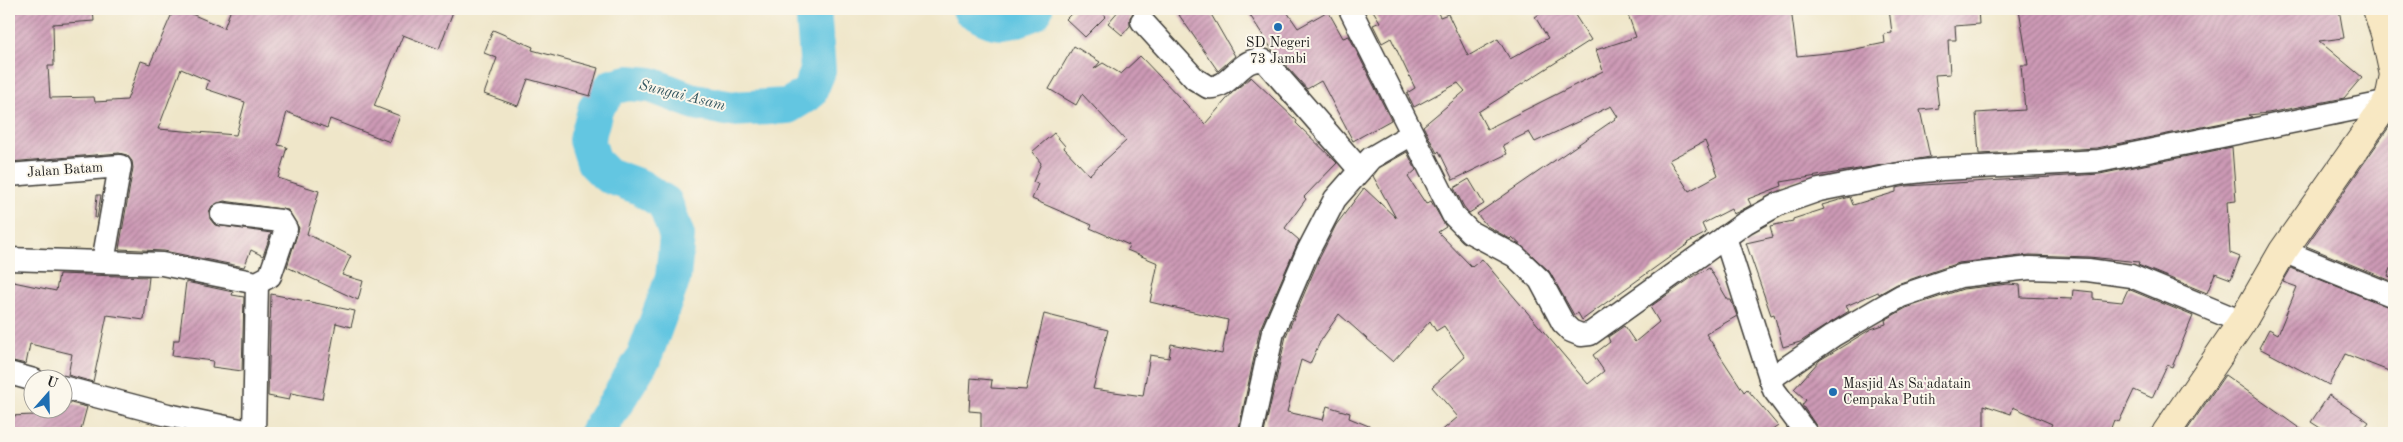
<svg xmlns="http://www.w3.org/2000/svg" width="2403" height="442" viewBox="0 0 2403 442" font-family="'Old Standard TT',serif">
<defs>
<pattern id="building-hatch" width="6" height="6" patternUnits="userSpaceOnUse" patternTransform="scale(1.25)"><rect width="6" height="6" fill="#cd9ab6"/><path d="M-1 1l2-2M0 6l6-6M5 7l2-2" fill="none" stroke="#a67d93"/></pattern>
</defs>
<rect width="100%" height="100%" fill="#fbf7ec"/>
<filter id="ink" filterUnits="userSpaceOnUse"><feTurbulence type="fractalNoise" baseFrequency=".02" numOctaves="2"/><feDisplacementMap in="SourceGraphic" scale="10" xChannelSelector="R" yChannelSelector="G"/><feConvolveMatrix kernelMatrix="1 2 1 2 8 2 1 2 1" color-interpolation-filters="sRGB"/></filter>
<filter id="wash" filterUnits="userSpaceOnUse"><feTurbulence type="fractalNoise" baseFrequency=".0096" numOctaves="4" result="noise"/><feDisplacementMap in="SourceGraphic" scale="20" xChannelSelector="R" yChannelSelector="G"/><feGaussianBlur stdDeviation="1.12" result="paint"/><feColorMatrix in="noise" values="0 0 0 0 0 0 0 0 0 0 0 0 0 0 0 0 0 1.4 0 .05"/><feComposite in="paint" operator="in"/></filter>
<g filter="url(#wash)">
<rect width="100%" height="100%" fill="#efe6c9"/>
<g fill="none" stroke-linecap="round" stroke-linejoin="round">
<!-- river -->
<g stroke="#63c6e1" stroke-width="36">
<path d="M970,9C998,26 1003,25 1033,13L1035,9"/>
<polyline points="597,433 644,357 673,278 677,236 665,203 640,187 607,175 594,162 587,140 596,107 612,87 628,83 651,85 695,102 732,109 788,106 809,93 818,71 813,9"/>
</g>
</g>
<g id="blocks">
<!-- building -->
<g fill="url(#building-hatch)" fill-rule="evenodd">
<path d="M15,9H93L94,21L53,24L54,66H48L50,98L94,97L95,102L127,100L141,61L150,64L174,9H180L224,28L231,9H454L439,49L403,35L374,106L400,116L390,142L330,119L327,128L287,112L278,145L287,147L278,178L319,191L307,234L351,256L342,275L363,281L358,300L287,267L299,228L288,210L224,201L212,206L209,212L210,219L215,225L271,233L263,256L251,250L244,267L164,251L119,249L133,168L132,161L127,155L119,153L9,162V12H15ZM181,69L209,81L206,89L245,102L236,135L158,129Z"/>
<polygon points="1076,9 1098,9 1106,16 1085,37 1066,19"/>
<polygon points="1120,9 1138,9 1130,17 1130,26 1122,35 1108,23"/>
<polygon points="1189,9 1208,9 1235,56 1218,71 1179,15"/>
<polygon points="1246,9 1285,9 1298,28 1328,11 1343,38 1349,36 1391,120 1353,141 1321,81 1307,89 1273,51"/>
<path d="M1372,9H1436L1440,17L1448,14L1468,56L1498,39L1510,59L1548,38L1535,17L1547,9H1571L1591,40L1478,112L1487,129L1603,71L1596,50L1636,37L1626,9H1791L1797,56L1846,51L1885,43L1884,34L1892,33L1889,9H1978L1979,24L1955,26L1956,40H1948L1950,74L1935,75L1939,108L1920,110L1930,157L1781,182L1782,186L1748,199L1751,205L1738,212L1733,214L1731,209L1702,224L1706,233L1687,243L1688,244L1582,320L1578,313L1574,315L1549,271L1512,237L1510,239L1487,226L1477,214L1618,117L1611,106L1535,142L1529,132L1503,145L1507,154L1453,180L1439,151L1437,153L1423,126L1465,91L1458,83L1414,107L1407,93L1415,88L1391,38L1382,43L1373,25L1380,22ZM1705,141L1718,175L1689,191L1669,160Z"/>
<polygon points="2019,9 2339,9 2344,38 2319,41 2362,77 2344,98 2268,113 2248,115 2252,117 2097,148 1979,154 1976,113 2025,110 2021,65 2028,65"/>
<polygon points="493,30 533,47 532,50 598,68 590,96 528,79 518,106 484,94 497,58 484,53"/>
<polygon points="1074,46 1100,62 1094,69 1103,63 1121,74 1140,56 1205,124 1232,93 1251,77 1297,121 1296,123 1337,163 1304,197 1306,199 1285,228 1299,240 1260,329 1238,433 981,433 981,412 969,411 971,378 992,380 991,388 1026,390 1044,314 1108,330 1093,389 1143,396 1150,355 1169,358 1171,344 1222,354 1228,320 1150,302 1158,263 1127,250 1129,245 1090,228 1092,225 1032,199 1038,184 1033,182 1041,163 1032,152 1054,133 1065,146 1064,148 1089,175 1126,141 1082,94 1076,105 1049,89"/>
<polygon points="2394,120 2394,261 2388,276 2394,278 2394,282 2306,246"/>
<polygon points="2232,147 2236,201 2227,202 2230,253 2240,257 2231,279 2215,273 2207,293 2138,265 2139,262 2089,257 2030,255 1958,263 1897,284 1879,294 1878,292 1846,306 1849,311 1800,342 1783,347 1774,314 1771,315 1746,243 1773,237 1770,226 1793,221 1793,219 1824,209 1822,205 1850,197 1853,205 1896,192 1896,188 1907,186 2100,174"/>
<polygon points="1407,152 1416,170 1408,177 1426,204 1431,201 1446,227 1438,232 1472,267 1482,259 1588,384 1604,371 1593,355 1610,342 1608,337 1624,326 1635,342 1659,322 1650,307 1691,278 1709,268 1728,300 1731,300 1737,316 1706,334 1744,392 1747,389 1778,426 1768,433 1439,433 1458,417 1432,387 1465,357 1444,326 1436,331 1430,321 1393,362 1339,314 1320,342 1310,364 1301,360 1287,412 1323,420 1327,406 1350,413 1349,418 1386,433 1264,433 1286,336 1319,259 1336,225 1364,188 1396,218 1373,176 1379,168"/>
<polygon points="1469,179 1484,204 1469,213 1464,207 1454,188"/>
<polygon points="97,195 101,195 97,218 95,218"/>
<polygon points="2291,268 2394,309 2394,373 2345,354 2329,385 2259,348 2269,329 2278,334 2297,287 2283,282"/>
<polygon points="59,274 149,277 144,320 107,315 93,382 68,375 72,354 30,344 26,364 9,360 9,281 56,291"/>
<polygon points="186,282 233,292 232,295 244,297 242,371 212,367 213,361 172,356 174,340 179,340"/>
<polygon points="2008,284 2020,285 2021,297 2072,299 2073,290 2093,292 2093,299 2122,302 2128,289 2193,316 2172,367 2167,365 2152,398 2134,390 2119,422 2114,420 2109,433 2047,433 2052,424 2013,407 2011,414 1984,405 1984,433 1822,433 1819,430 1802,405 1806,400 1794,389 1820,360 1871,329 1886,324 1885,320 1906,308 1963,289"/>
<polygon points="271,294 355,311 351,327 336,323 322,399 291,393 289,400 268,396"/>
<polygon points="2225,375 2306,433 2185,433"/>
<polygon points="2329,395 2369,422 2361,433 2328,433 2311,422"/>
<polygon points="62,401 87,407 80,433 9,433 9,416 35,415 36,410 62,410"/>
</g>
</g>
</g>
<g filter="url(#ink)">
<use href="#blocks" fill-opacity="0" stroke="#3c3a36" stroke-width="1"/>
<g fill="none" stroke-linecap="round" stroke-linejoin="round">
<!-- street casing -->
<g stroke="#3c3a36" stroke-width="25">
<g id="street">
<polyline points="1350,9 1453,215 1470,232 1515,256 1540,280 1563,323 1571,331 1581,335 1590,334 1745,223 1779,204 1819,190 1905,173 1942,169 2099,161 2394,101"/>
<path d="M1142,21L1195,79L1208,87C1232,90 1240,54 1265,61L1360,170"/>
<polyline points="9,175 120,166 103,262"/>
<polyline points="1725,237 1774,390 1806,433"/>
<polyline points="2283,251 2394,296"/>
<polyline points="9,259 162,264 257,283 270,276 286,229 281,221 222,214"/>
<polyline points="9,373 34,380"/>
<polyline points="1770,379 1834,335 1901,296 1960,276 2030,268 2088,270 2131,276 2242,322"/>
<polyline points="62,387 168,415 255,433"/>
<polyline points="254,433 257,283"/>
<polyline points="1251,433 1273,332 1307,253 1335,199 1371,158 1412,134"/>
</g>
</g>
<!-- secondary casing -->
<g stroke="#3c3a36" stroke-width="30">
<polyline id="secondary" points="2166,433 2242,322 2283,251 2389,100 2394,75 2385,34 2377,9"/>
</g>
<!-- street -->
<use href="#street" stroke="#fff" stroke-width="22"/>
<!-- secondary -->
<use href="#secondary" stroke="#f8e8c3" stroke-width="28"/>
</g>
</g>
<!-- markers -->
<g fill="#1f6fb2" stroke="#fbf7ec" stroke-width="2">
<circle cx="1278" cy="27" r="5"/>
<circle cx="1833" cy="392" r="5"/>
</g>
<g text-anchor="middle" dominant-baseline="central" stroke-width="4" stroke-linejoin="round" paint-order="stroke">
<!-- poi labels -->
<g font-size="14" fill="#1c1c1c" stroke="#fbf7ec">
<text x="1278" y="43">SD Negeri<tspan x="1278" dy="16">73 Jambi</tspan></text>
<text x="1843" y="384" text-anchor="start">Masjid As Sa'adatain<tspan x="1843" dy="16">Cempaka Putih</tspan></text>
</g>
<!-- street labels -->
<g font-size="14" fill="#1c1c1c" stroke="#fbf7ec">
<text transform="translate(65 170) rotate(-4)">Jalan Batam</text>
</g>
<!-- water labels -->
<g font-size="15" font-style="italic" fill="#355861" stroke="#fbf7ec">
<text transform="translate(682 96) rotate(14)">Sungai Asam</text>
</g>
</g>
<!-- margin -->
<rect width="2403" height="442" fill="none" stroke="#fbf7ec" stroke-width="30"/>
<!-- north arrow -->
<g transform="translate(48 394) rotate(20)"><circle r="24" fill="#fbf7ec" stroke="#a29f99"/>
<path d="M0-4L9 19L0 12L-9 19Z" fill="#1f6fb2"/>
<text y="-8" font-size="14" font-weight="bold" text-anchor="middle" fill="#1c1c1c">U</text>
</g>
</svg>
